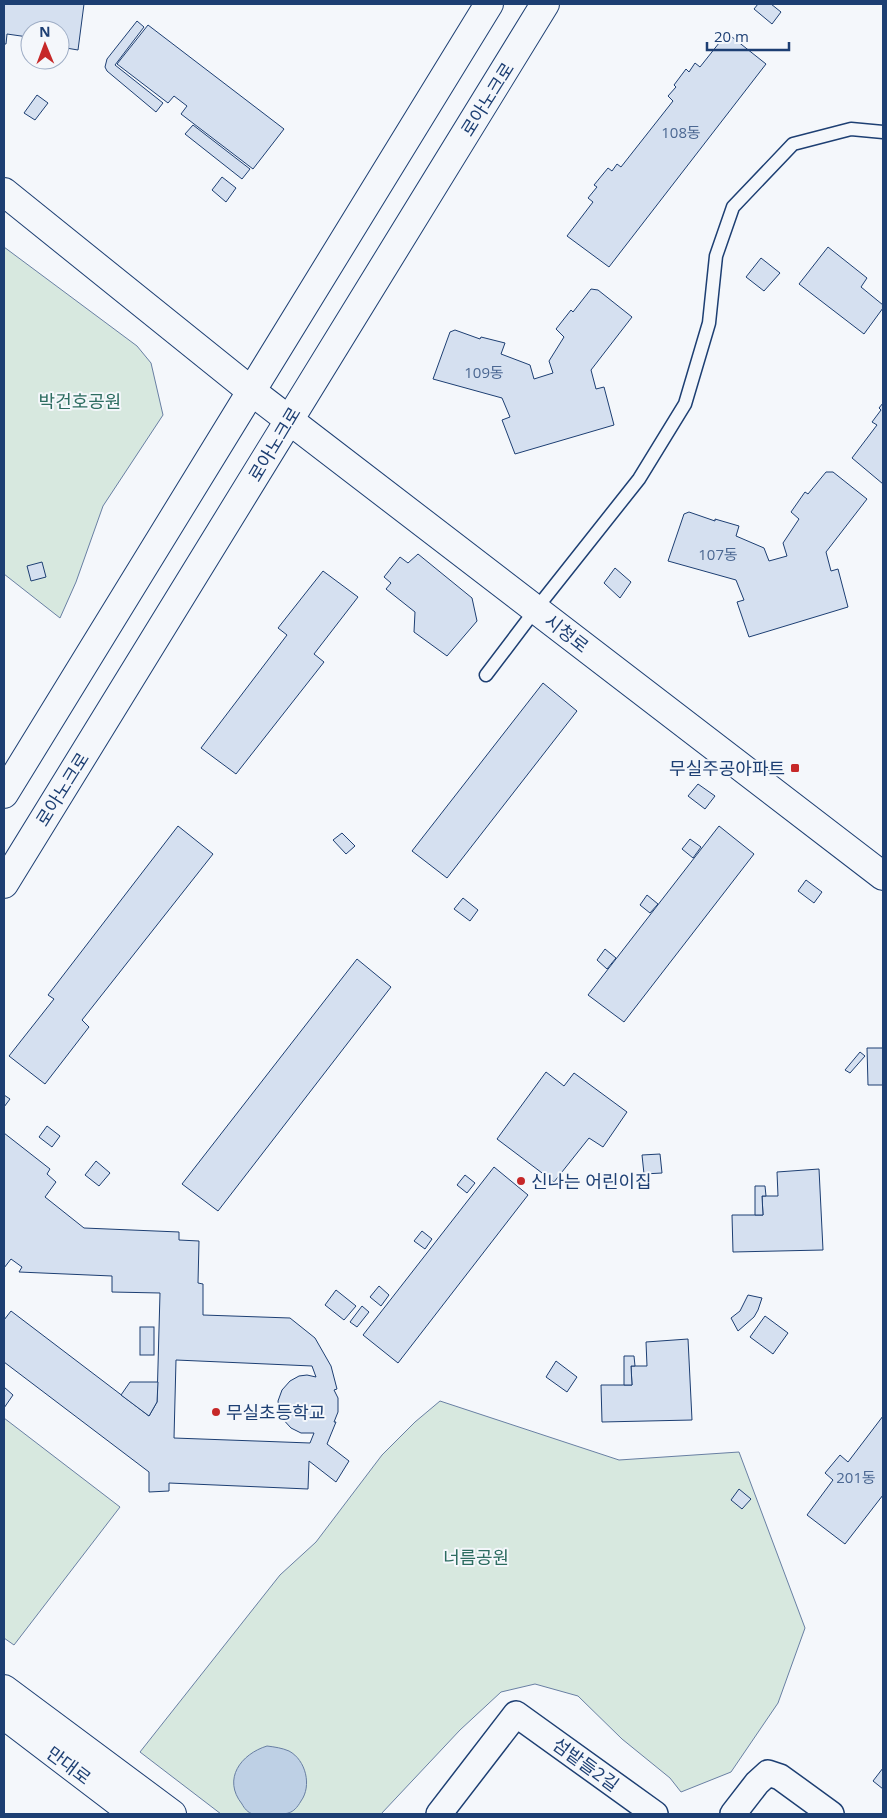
<svg xmlns="http://www.w3.org/2000/svg" width="887" height="1818" viewBox="0 0 887 1818" font-family="'Open Sans','Noto Sans KR',sans-serif">
<rect width="100%" height="100%" fill="#f4f7fb"/>
<!-- green -->
<g fill="#d7e8df" stroke="#687fa3">
<polygon points="4,247 137,346 151,363 163,415 103,506 76,582 60,618 4,574"/>
<polygon points="440,1401 619,1460 739,1452 805,1628 778,1703 731,1772 681,1792 670,1778 622,1739 578,1696 535,1684 501,1692 460,1730 381,1814 221,1814 140,1752 280,1575 316,1542 382,1455 415,1422"/>
<polygon points="4,1418 120,1507 14,1645 4,1638"/>
</g>
<!-- water -->
<path fill="#bed0e5" stroke="#687fa3" d="M267,1746C275,1747 282,1748 289,1751C306,1760 312,1786 301,1801C293,1815 287,1814 272,1814C267,1814 258,1816 253,1814C248,1813 244,1808 242,1804C222,1779 241,1754 267,1746Z"/>
<!-- building -->
<g fill="#d5e0f0" stroke="#1d3f73" fill-rule="evenodd">
<polygon points="4,4 84,4 78,50 60,47 60,30 30,30 30,48 26,48 28,37 7,34 6,44 4,44"/>
<polygon points="758,4 771,4 781,12 772,24 754,9"/>
<polygon points="137,21 144,27 115,65 163,103 156,112 107,71 105,67 107,59"/>
<polygon points="148,25 284,129 253,169 181,114 187,106 174,96 168,103 117,64"/>
<polygon points="727,33 766,64 609,267 567,236 593,202 588,198 597,187 594,185 608,168 612,171 617,164 621,167 673,101 668,96 676,87 674,85 686,69 689,72 695,63 700,67"/>
<polygon points="37,95 48,103 35,120 24,113"/>
<polygon points="193,125 250,169 242,179 185,134"/>
<polygon points="222,177 236,188 226,202 212,190"/>
<polygon points="828,247 867,278 861,287 883,305 883,308 864,334 799,284"/>
<polygon points="761,258 780,273 764,291 746,277"/>
<polygon points="591,289 598,290 632,317 591,370 596,389 604,387 614,425 515,454 502,420 510,417 502,398 433,379 450,332 455,330 480,339 481,337 505,343 501,354 530,365 534,379 553,373 549,361 564,337 556,329 571,310 573,312"/>
<polygon points="883,403 883,484 852,458 877,425 872,422 881,410 879,408"/>
<polygon points="826,472 833,472 867,499 826,552 831,571 838,569 848,607 749,637 737,602 744,600 736,580 668,561 684,514 689,512 715,521 715,519 739,526 736,536 764,548 769,561 787,556 783,543 799,519 791,512 805,492 808,494"/>
<polygon points="418,554 472,598 477,621 447,656 414,632 415,612 386,589 391,583 384,577 400,557 408,563"/>
<polygon points="42,562 46,577 31,581 27,566"/>
<polygon points="615,568 631,582 620,598 604,583"/>
<polygon points="323,571 358,597 314,654 324,662 236,774 201,748 287,635 278,628"/>
<polygon points="543,683 577,711 447,878 412,851"/>
<polygon points="698,784 715,796 705,809 688,796"/>
<polygon points="178,826 213,854 82,1020 89,1027 45,1084 9,1056 54,999 48,995"/>
<polygon points="719,826 754,854 624,1022 588,995"/>
<polygon points="342,833 355,846 346,854 333,840"/>
<polygon points="690,839 701,847 693,858 682,849"/>
<polygon points="806,880 822,892 814,903 798,891"/>
<polygon points="647,895 658,904 650,913 640,905"/>
<polygon points="463,898 478,910 470,921 454,909"/>
<polygon points="605,949 616,958 607,969 597,960"/>
<polygon points="357,959 391,987 218,1211 182,1184"/>
<polygon points="867,1048 883,1048 883,1085 868,1085"/>
<polygon points="860,1052 865,1056 850,1073 845,1070"/>
<polygon points="546,1072 564,1086 574,1073 627,1112 603,1147 589,1138 554,1182 497,1139"/>
<polygon points="4,1095 10,1099 4,1107"/>
<polygon points="47,1126 60,1136 52,1147 39,1137"/>
<path d="M4,1133L50,1169L47,1174L56,1182L45,1197L84,1228L179,1232V1240L199,1241L198,1283L203,1284V1315L290,1318L315,1338L331,1366L337,1389L334,1390L338,1398V1412L334,1422H336L327,1444L349,1461L336,1482L309,1461L308,1489L169,1483V1491L149,1492V1472L4,1362V1320L11,1311L149,1416L157,1402L160,1293L112,1292V1276L19,1272L22,1267L11,1259L4,1268ZM176,1360L312,1366L316,1377L307,1375L299,1376L290,1381L282,1390L278,1401L280,1416L291,1428L301,1433H314L310,1443L174,1438Z"/>
<polygon points="660,1154 662,1173 644,1174 642,1155"/>
<polygon points="96,1161 110,1173 99,1186 85,1175"/>
<polygon points="494,1167 528,1195 398,1363 363,1335"/>
<polygon points="819,1169 823,1250 733,1252 732,1215 763,1215 762,1196 778,1196 777,1172"/>
<polygon points="465,1175 475,1183 467,1193 457,1185"/>
<polygon points="755,1186 765,1186 766,1196 762,1196 763,1215 755,1215"/>
<polygon points="422,1231 432,1239 425,1249 414,1241"/>
<polygon points="379,1286 389,1295 381,1306 370,1297"/>
<polygon points="336,1290 356,1306 344,1320 325,1305"/>
<polygon points="748,1295 762,1298 758,1310 754,1317 738,1331 731,1318 740,1311"/>
<polygon points="362,1306 369,1312 357,1327 350,1322"/>
<polygon points="765,1316 788,1333 773,1354 750,1337"/>
<rect x="140" y="1327" width="14" height="28"/>
<polygon points="688,1339 692,1420 602,1422 601,1385 632,1385 631,1366 647,1366 646,1342"/>
<polygon points="624,1356 634,1356 635,1366 631,1366 632,1385 624,1385"/>
<polygon points="556,1361 577,1377 567,1392 546,1377"/>
<polygon points="130,1382 158,1382 157,1402 149,1416 121,1395"/>
<polygon points="4,1387 13,1395 4,1408"/>
<polygon points="883,1416 883,1495 845,1544 807,1515 833,1480 825,1473 840,1455 848,1462"/>
<polygon points="739,1489 751,1499 742,1509 731,1500"/>
<polygon points="883,1768 883,1789 873,1781"/>
</g>
<g fill="none" stroke-linecap="round" stroke-linejoin="round">
<!-- lane casing -->
<g stroke="#1d3f73" stroke-width="15">
<polyline id="lane" points="486,675 536,609 639,479 685,404 709,323 716,256 733,207 793,144 851,129 883,132"/>
</g>
<!-- street casing -->
<g stroke="#1d3f73" stroke-width="28">
<g id="street">
<polyline points="439,1814 516,1714 655,1814"/>
<polyline points="733,1814 757,1783 768,1773 780,1777 831,1814"/>
</g>
</g>
<!-- secondary casing -->
<g stroke="#1d3f73" stroke-width="30">
<g id="secondary">
<polyline points="4,192 250,390 883,876"/>
<polyline points="4,794 489,4"/>
<polyline points="4,884 545,4"/>
<polyline points="4,1689 172,1814"/>
<polyline points="4,1715 134,1814"/>
</g>
</g>
<!-- lane -->
<use href="#lane" stroke="#f4f7fb" stroke-width="12"/>
<!-- street -->
<use href="#street" stroke="#f4f7fb" stroke-width="25"/>
<!-- secondary -->
<use href="#secondary" stroke="#f4f7fb" stroke-width="28"/>
</g>
<!-- markers -->
<g fill="#c62828" stroke="#f4f7fb" stroke-width="2">
<rect x="790" y="763" width="10" height="10" rx="2.5"/>
<circle cx="521" cy="1181" r="5"/>
<circle cx="216" cy="1412" r="5"/>
</g>
<g text-anchor="middle" dominant-baseline="central" stroke-width="4" stroke-linejoin="round" paint-order="stroke">
<!-- number labels -->
<g font-size="15" fill="#4b6792">
<text x="681" y="132">108동</text>
<text x="484" y="372">109동</text>
<text x="718" y="554">107동</text>
<text x="856" y="1477">201동</text>
</g>
<!-- street labels -->
<g font-size="18" fill="#1d3f73" stroke="#f4f7fb">
<text transform="translate(487 99) rotate(-58)">로아노크로</text>
<text transform="translate(274 444) rotate(-59)">로아노크로</text>
<text transform="translate(567 633) rotate(38)">시청로</text>
<text transform="translate(62 789) rotate(-58)">로아노크로</text>
<text transform="translate(586 1764) rotate(36)">섬밭들2길</text>
<text transform="translate(69 1765) rotate(37)">만대로</text>
</g>
<!-- park labels -->
<g font-size="18" fill="#2c6c60" stroke="#f4f7fb">
<text x="80" y="401">박건호공원</text>
<text x="476" y="1557">너름공원</text>
</g>
<!-- poi labels -->
<g font-size="18" fill="#1d3f73" stroke="#f4f7fb" text-anchor="start">
<text x="785" y="768" text-anchor="end">무실주공아파트</text>
<text x="531" y="1181">신나는 어린이집</text>
<text x="226" y="1412">무실초등학교</text>
</g>
</g>
<!-- border -->
<rect width="887" height="1818" fill="none" stroke="#1d3f73" stroke-width="10"/>
<!-- north arrow -->
<g transform="translate(45 45) rotate(359)"><circle r="24" fill="#f4f7fb" stroke="#9eadc5"/>
<path d="M0-4L9 19L0 12L-9 19Z" fill="#c62828"/>
<text y="-8" font-size="14" font-weight="bold" text-anchor="middle" fill="#1d3f73">N</text>
</g>
<!-- scale -->
<path d="M707 42v8h82v-8" fill="none" stroke="#1d3f73" stroke-width="2.5"/>
<text x="714" y="42" font-size="15" fill="#1d3f73" stroke="#f4f7fb" stroke-width="4" paint-order="stroke">20 m</text>
</svg>
